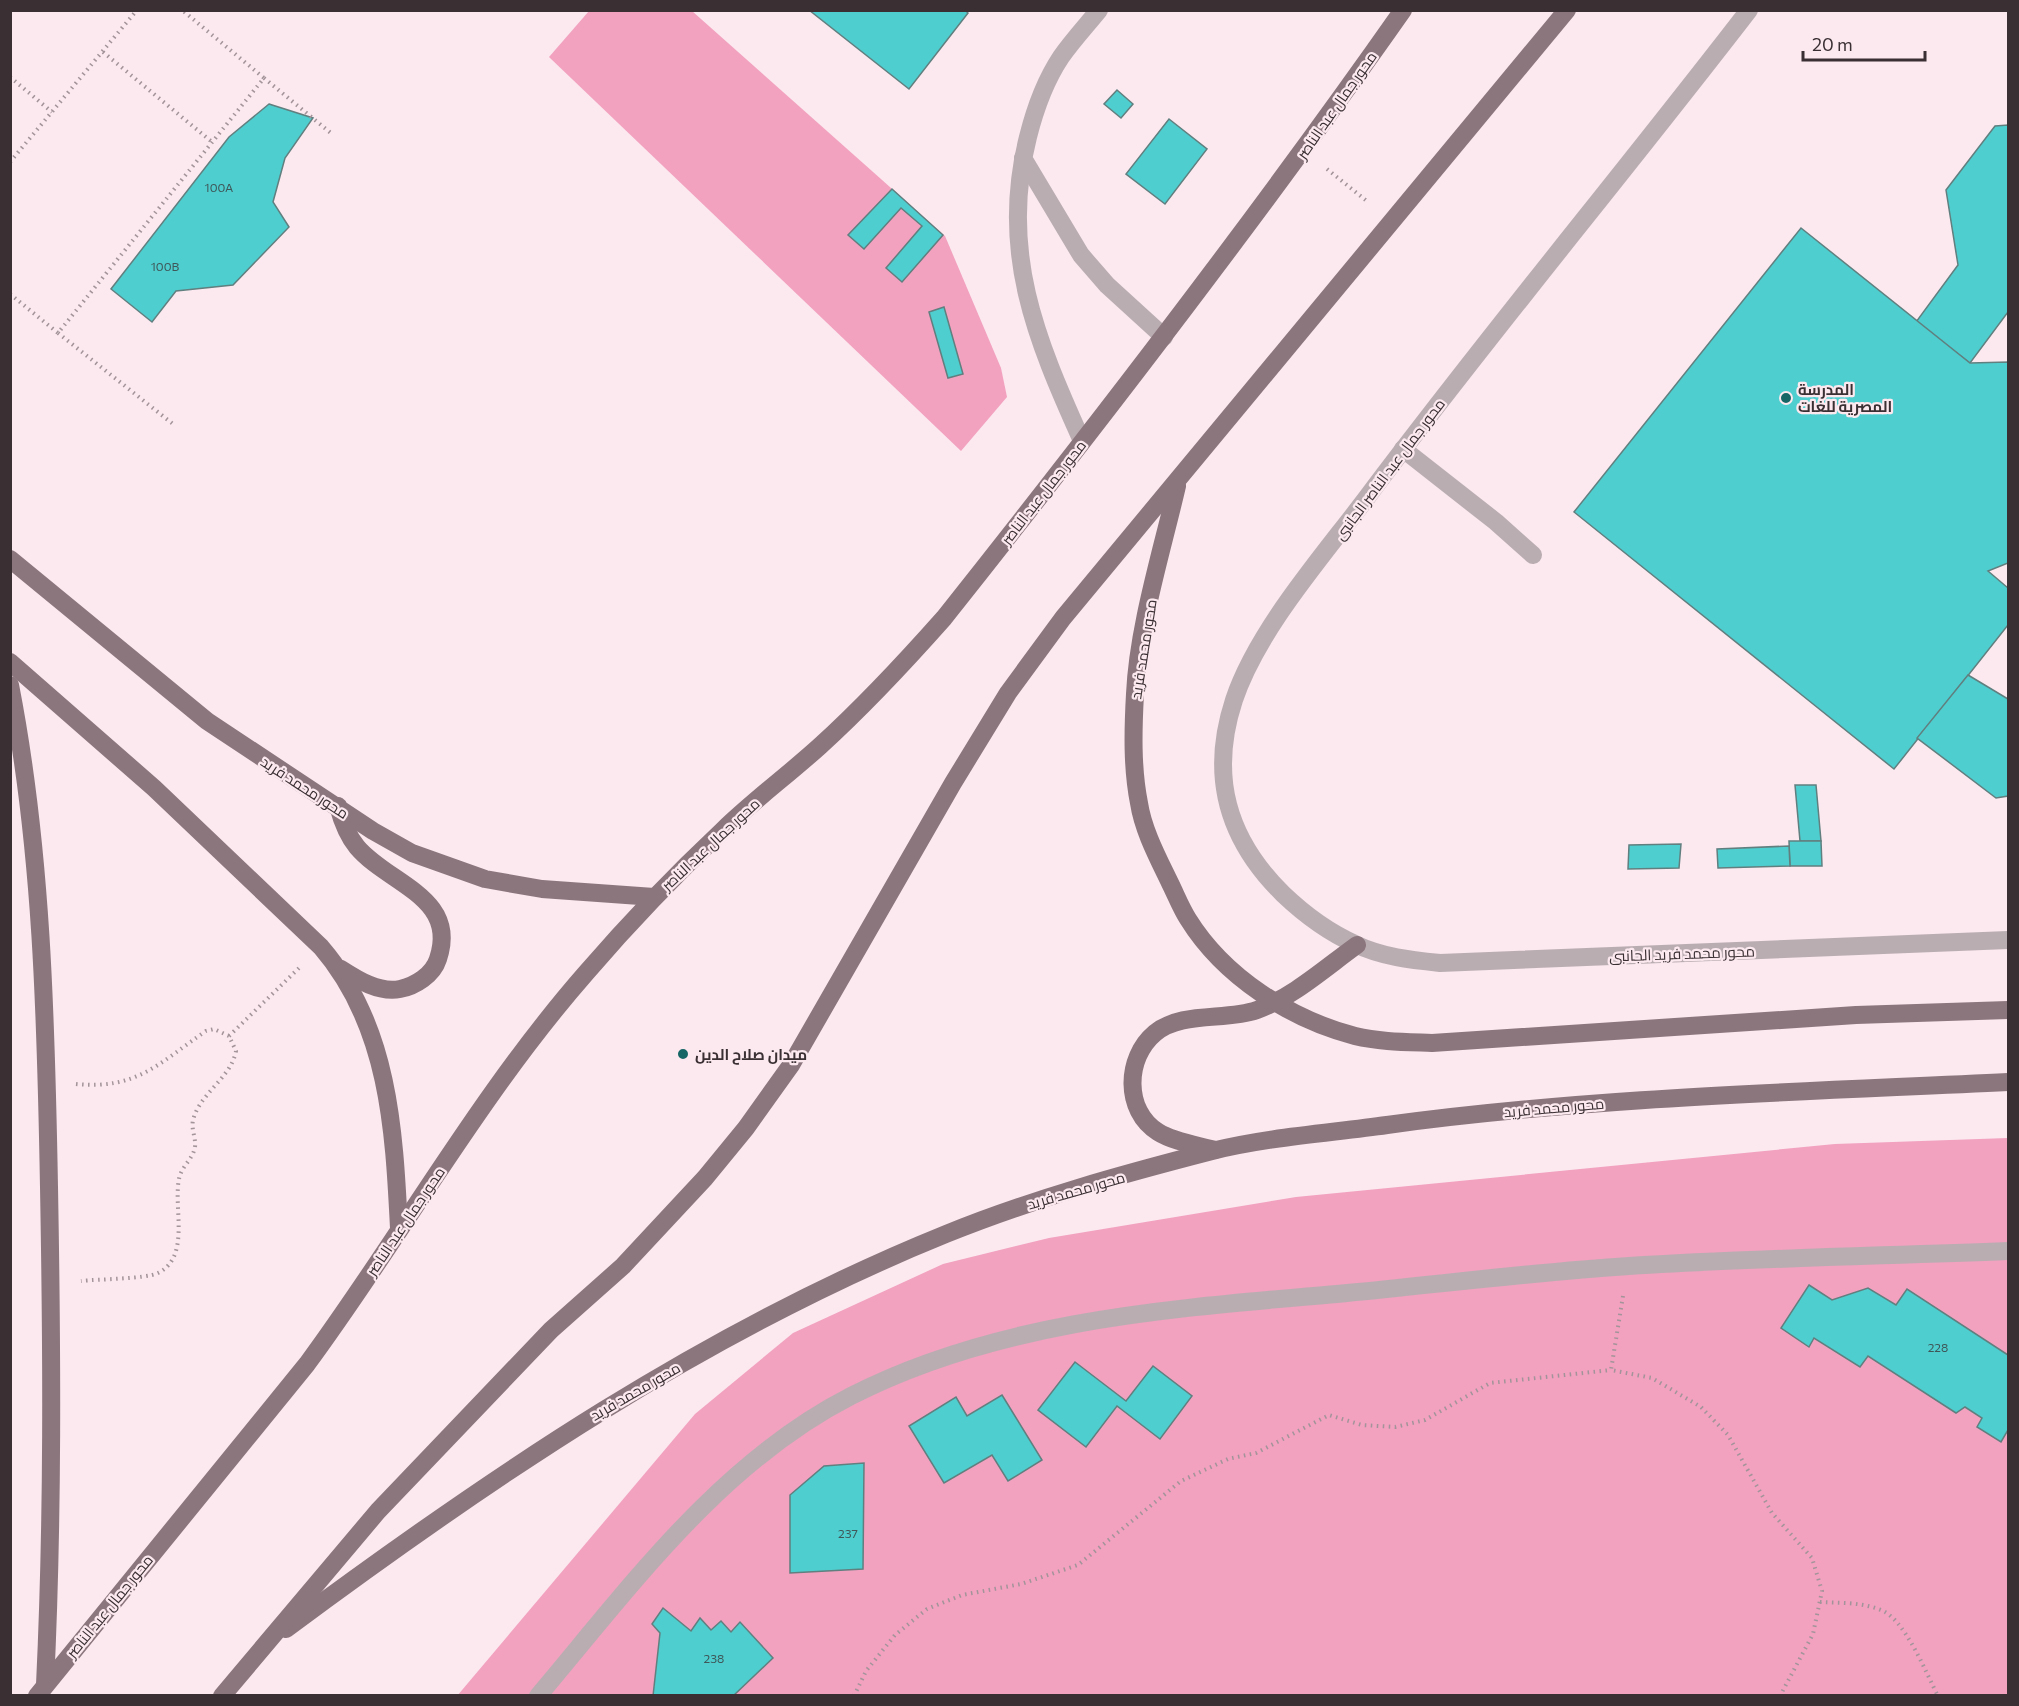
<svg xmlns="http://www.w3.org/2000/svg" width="2019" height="1706" viewBox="0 0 2019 1706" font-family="Commissioner,Cairo,sans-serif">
<rect width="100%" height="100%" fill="#fbe9ef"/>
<!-- green -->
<g fill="#f2a1bf">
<polygon points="589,11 692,11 945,236 1001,368 1007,397 961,451 549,57"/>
<polygon points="2008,1138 2008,1695 457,1696 695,1414 793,1333 943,1264 1049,1238 1296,1197 1835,1144"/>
</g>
<!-- building -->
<g fill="#4ececf" stroke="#617f7f" stroke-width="1.5">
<polygon points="809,10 965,10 968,13 909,89"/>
<polygon points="1117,90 1133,104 1121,118 1104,104"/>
<polygon points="269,104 313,118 285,158 273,202 289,227 233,285 176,291 152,322 111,289 229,137"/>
<polygon points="1169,119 1207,149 1165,204 1126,174"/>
<polygon points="2008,125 2008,312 1970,363 1916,322 1958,265 1946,190 1995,126"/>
<polygon points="892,189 943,235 902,282 886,268 922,226 901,208 864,249 848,235"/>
<polygon points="1801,228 1970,363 2008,362 2008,563 1988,571 2008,588 2008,625 1894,769 1574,512"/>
<polygon points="944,307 963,374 948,378 929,312"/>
<polygon points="1968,675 2008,699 2008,796 1996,798 1917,738"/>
<polygon points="1795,785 1816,785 1821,841 1800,841"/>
<polygon points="1789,841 1821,841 1822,866 1790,866"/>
<polygon points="1681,844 1679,868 1628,869 1629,845"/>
<polygon points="1789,846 1790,866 1718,868 1717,849"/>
<polygon points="1809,1285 1832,1300 1868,1288 1896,1305 1907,1289 2008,1355 2008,1430 2001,1442 1977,1427 1982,1418 1965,1407 1956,1413 1868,1356 1860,1367 1814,1338 1809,1347 1781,1328"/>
<polygon points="1075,1362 1126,1401 1153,1366 1192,1396 1160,1439 1117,1406 1086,1447 1038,1410"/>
<polygon points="1002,1395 1042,1460 1008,1481 992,1455 944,1483 909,1426 956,1397 967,1416"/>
<polygon points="864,1463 863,1569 790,1573 790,1495 824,1466"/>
<polygon points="663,1608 691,1631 700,1618 711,1630 721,1621 731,1632 740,1622 773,1658 733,1696 653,1696 660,1633 652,1624"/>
</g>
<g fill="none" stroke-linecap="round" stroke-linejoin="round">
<!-- path -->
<g stroke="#a39499" stroke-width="4" stroke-dasharray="1.5 4.5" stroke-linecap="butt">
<polyline points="103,52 212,142"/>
<polyline points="10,77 52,112"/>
<polyline points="264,78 332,134"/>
<polyline points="10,162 137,10"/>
<polyline points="1327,169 1368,202"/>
<polyline points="10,294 58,333 264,78 182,10"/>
<polyline points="58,333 173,424"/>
<polyline points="229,1036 299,968"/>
<path d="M76,1084C137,1090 159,1063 206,1031L214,1029L229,1036L236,1051C231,1078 200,1093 193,1120C191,1130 196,1137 195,1147C193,1159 181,1167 179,1179C173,1207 191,1257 158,1273C146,1279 98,1279 81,1281"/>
<polyline points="1623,1296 1611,1370 1652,1378 1701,1407 1728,1435 1772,1513 1812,1558 1822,1591 1813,1634 1780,1696"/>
<path d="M1820,1602C1840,1603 1861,1602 1881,1610C1905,1619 1926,1673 1938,1696"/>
<polyline points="854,1696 866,1671 895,1635 927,1609 962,1595 1021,1584 1078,1565 1181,1481 1228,1459 1256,1453 1329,1415 1362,1425 1395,1427 1425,1420 1490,1383 1611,1370"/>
</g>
<!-- minor -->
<g stroke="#baadb1" stroke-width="18">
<path d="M1749,10C1622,175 1489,334 1365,500C1321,558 1257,631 1234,700C1209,776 1227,839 1283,894C1304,914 1328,932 1355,944C1382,957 1411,960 1440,963L2008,940"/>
<polyline points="1023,158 1081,255 1107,285 1164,337"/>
<path d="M1082,441C1036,339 999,251 1028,137C1035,109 1045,81 1061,57C1072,41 1086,26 1099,10"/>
<polyline points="1403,449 1496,522 1533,555"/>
<path d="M538,1696C631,1586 720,1463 851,1396C1003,1318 1181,1308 1347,1293C1441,1284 1535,1272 1629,1266C1755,1258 1882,1256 2008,1251"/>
</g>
<!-- major -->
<g stroke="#8c767d" stroke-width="18">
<path d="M1177,486C1162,551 1138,627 1135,694C1133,730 1132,768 1139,803C1143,830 1158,858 1170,883C1176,895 1181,908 1188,919C1224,977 1290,1019 1355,1036C1380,1042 1406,1042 1432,1043L1856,1015L2008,1010"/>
<polyline points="10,559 207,721 373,831 412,853 485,879 542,889 654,897"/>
<path d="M10,662L154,788L321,947C389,1026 394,1129 399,1228"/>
<path d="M10,685C42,849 46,1020 49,1187C52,1353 53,1519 45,1685"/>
<path d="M338,806C342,821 347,835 357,847C388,884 459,897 438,959C433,975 415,986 400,989C379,993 358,980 341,969"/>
<path d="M1215,1150C1197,1145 1174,1142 1158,1132C1124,1111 1125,1058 1155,1033C1181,1011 1226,1021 1257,1010C1293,997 1325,968 1357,945"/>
<path d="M286,1629C492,1476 706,1331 946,1234C1032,1199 1123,1174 1212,1151C1269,1137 1330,1133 1387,1125C1593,1097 1801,1092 2008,1082"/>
<path d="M37,1696L307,1364C402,1235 480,1094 586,973C629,923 674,876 723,830C754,800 788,775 820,746C864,706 905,662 944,618C1102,419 1257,218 1403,10"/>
<polyline points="222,1696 378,1511 551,1330 623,1266 705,1178 746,1128 791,1065 953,783 1008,693 1063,618 1567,10"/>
</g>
</g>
<!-- markers -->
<g fill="#176666" stroke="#fbe9ef" stroke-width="2">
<circle cx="1786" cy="398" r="6"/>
<circle cx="683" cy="1054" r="6"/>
</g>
<g text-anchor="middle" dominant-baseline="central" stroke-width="4.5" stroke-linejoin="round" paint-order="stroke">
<!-- number labels -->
<g font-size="12" fill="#3f5759">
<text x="219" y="187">100A</text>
<text x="165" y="266">100B</text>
<text x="1938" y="1347">228</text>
<text x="848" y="1533">237</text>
<text x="714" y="1658">238</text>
</g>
<!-- street labels -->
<g font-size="15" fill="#3a2f32" stroke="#fbe9ef">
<text transform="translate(1336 105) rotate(-55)">محور جمال عبد الناصر</text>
<text transform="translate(1389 469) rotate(-53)">محور جمال عبد الناصر الجانبى</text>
<text transform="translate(1043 492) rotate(-52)">محور جمال عبد الناصر</text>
<text transform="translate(1143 649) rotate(-81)">محور محمد فريد</text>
<text transform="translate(305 787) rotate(33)">محور محمد فريد</text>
<text transform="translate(710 844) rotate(-43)">محور جمال عبد الناصر</text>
<text transform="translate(1682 953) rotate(-2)">محور محمد فريد الجانبى</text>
<text transform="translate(1554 1107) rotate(-5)">محور محمد فريد</text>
<text transform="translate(1076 1190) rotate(-16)">محور محمد فريد</text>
<text transform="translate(405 1221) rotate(-56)">محور جمال عبد الناصر</text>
<text transform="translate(635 1391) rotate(-30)">محور محمد فريد</text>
<text transform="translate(109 1606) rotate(-51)">محور جمال عبد الناصر</text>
</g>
<!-- poi labels -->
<g font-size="15" font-weight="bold" fill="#3a2f32" stroke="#fbe9ef" text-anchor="start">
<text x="1798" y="389">المدرسة<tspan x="1798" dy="17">المصرية للغات</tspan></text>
<text x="695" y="1054">ميدان صلاح الدين</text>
</g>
</g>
<!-- border -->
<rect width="2019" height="1706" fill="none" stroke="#3a2f32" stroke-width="24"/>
<!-- scale -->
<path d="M1803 51v9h122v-9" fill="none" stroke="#3a2f32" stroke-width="3"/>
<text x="1812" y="51" font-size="18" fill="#3a2f32" stroke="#fbe9ef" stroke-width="4.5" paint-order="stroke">20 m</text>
</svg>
